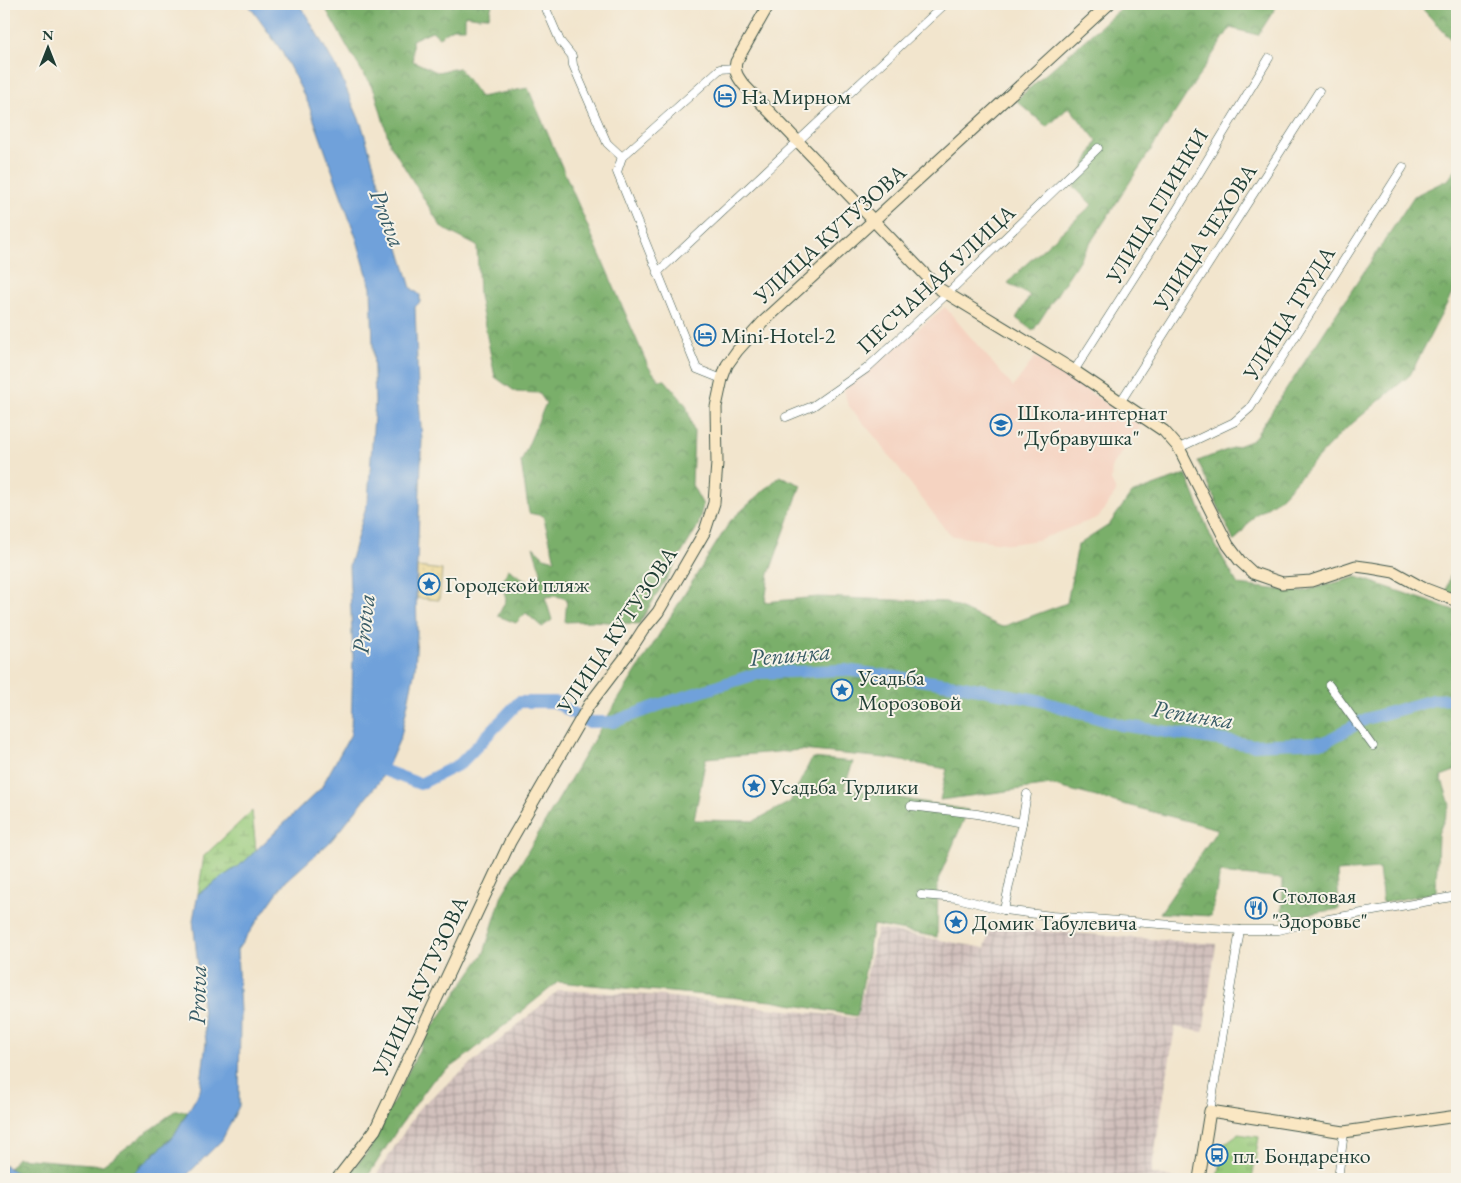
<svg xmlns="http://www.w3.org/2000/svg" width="1461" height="1183" viewBox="0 0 1461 1183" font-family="'EB Garamond',serif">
<defs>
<pattern id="industrial-grid" width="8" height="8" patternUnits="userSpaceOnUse" patternTransform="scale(1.25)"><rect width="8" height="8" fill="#d1c0bc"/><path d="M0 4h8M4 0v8" fill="none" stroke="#a99d9a"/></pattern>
<pattern id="forest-crowns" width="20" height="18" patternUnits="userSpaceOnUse" patternTransform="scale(1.25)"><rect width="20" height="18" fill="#7aaf6b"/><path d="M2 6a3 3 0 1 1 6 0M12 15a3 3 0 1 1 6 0" fill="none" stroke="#639059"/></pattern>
<pattern id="wetland-marsh" width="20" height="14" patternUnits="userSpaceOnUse" patternTransform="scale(1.25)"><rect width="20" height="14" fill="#99cb7b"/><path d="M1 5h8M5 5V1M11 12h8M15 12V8" fill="none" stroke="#7ca666"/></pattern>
<pattern id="sand-dots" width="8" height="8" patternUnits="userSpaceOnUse" patternTransform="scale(1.25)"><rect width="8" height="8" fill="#eeda9e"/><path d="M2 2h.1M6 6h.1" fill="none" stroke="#ccbc89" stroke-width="1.8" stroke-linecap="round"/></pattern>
<pattern id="park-tufts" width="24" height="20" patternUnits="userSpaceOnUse" patternTransform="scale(1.25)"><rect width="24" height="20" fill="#99cb7b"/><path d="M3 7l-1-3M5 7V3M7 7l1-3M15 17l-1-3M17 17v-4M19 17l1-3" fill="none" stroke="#7ca666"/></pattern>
</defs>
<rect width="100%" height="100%" fill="#f7f3e8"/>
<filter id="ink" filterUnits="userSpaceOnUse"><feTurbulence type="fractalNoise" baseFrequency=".02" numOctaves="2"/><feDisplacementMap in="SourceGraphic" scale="10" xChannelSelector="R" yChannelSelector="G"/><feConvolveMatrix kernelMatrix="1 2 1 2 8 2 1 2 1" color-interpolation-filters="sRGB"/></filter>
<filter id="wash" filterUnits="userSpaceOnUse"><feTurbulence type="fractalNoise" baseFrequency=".0096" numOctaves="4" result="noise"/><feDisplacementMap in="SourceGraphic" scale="20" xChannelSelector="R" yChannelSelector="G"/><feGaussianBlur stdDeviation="1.12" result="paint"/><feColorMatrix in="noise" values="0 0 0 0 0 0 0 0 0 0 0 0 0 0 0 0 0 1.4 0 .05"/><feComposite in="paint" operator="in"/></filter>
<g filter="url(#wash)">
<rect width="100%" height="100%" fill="#f2e5cd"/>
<!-- built -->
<polygon fill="#f5d3c1" points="945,307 1013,387 1035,357 1141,426 1112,466 1111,480 1116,492 1099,517 1038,540 1011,544 953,536 945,529 876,438 848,405 844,390"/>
<!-- industrial -->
<polygon fill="url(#industrial-grid)" points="991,927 1216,944 1203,1032 1175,1027 1151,1174 1177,1179 374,1179 420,1107 559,990 662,996 857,1018 877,929 985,948"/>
<!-- forest -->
<g fill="url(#forest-crowns)" stroke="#4c7650">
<polygon points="323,4 492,4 489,16 478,17 465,15 465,28 453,28 439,37 432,31 412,40 413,61 437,72 459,68 480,97 528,88 648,366 659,380 665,380 686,405 694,432 692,485 703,505 698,526 639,624 591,621 565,622 567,599 556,596 545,597 552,620 542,627 526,613 516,623 498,616 506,600 502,584 508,569 538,588 541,572 533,547 544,557 555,560 543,516 529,513 521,462 546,403 539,393 516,392 495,377 479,296 477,246 442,228 390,144 375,92 352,55"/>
<polygon points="1126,4 1278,4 1258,35 1230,28 1033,331 1016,318 1030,296 1008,283 1024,266 1092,205 1074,187 1097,141 1069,107 1047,127 1016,100"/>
<polygon points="1418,4 1457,4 1457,45 1456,45"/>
<polygon points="1457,167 1457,284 1410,375 1342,432 1279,499 1255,515 1234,542 1198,461 1253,440 1414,196 1449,179"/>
<polygon points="1186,474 1211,537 1238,585 1300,592 1357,577 1457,611 1457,770 1441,776 1450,805 1438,834 1436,892 1383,903 1379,869 1337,872 1339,909 1282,918 1283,879 1220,873 1211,916 1160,913 1218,829 1051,785 940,800 947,769 886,758 801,750 706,758 694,820 754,821 790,802 812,758 853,762 844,788 968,810 938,880 937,937 873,925 857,1016 772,1001 558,982 460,1061 433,1080 399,1127 366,1179 345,1179 370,1149 425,1038 484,953 502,895 603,724 731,520 780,476 801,485 769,574 765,602 818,597 946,602 1002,627 1067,603 1078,545 1109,525 1131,494"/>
<polygon points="1451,572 1457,575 1457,595 1446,592"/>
<polygon points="175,1111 188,1111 173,1137 135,1172 117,1179 27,1179 9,1168 17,1158 103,1165"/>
</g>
<!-- wetland -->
<polygon fill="url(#wetland-marsh)" stroke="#5c8458" points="252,811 256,850 244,862 198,894 204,856"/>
<!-- sand -->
<polygon fill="url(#sand-dots)" stroke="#868c69" points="417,567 442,570 439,600 417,598"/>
<!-- park -->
<polygon fill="url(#park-tufts)" stroke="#5c8458" points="1238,1134 1259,1137 1252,1179 1218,1179 1224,1144"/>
<!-- water -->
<g fill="#6fa1da" stroke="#476f87">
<polygon points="248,4 298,4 305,13 339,72 362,126 411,288 420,295 420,302 415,307 418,387 422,440 416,586 417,634 415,669 401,736 389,764 379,782 330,842 284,883 237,950 240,1012 239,1106 222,1140 183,1179 117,1179 135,1172 173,1137 200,1091 206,1042 193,920 198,894 244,862 321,788 351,734 353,657 349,566 368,500 375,402 371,288 357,240 308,103 281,50"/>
<polygon points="4,1165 27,1179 4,1179"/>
</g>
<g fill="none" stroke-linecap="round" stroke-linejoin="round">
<!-- river -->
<polyline stroke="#6fa1da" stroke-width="12" points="370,765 420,784 460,764 519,702 555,702 588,722 613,722 662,704 759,673 845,670 963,686 1037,700 1121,725 1252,745 1325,742 1366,719 1433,700 1457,699"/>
</g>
</g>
<g filter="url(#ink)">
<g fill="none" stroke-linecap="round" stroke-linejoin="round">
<!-- street casing -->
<g stroke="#3f564b" stroke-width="9">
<g id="street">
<polyline points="544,4 560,41 572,56 573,65 607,143 622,157"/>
<polyline points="659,271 945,4"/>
<polyline points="1074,371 1175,213 1269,58"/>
<polyline points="722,379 697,369 617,172 622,157 720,69 735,68"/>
<polyline points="1121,401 1319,91"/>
<polyline points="786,417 813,406 866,369 948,293 1098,148"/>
<polyline points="1179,448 1234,422 1250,408 1403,167"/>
<polyline points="1329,685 1373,746"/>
<polyline points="911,806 977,814 1022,823"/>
<polyline points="921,895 957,898 1004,910 1052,916 1240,930 1279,930 1312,922 1457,896"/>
<polyline points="1004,910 1022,823 1027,794"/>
<polyline points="1210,1111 1240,930"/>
<polyline points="1338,1179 1344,1132"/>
</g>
</g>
<!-- secondary casing -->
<g stroke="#3f564b" stroke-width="13">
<g id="secondary">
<path d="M769,4L736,62C734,71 737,76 743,84L938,288L1070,368L1164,431L1179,448L1228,545L1240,561L1253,573L1282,583L1311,581L1356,566L1371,568L1394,572L1423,588L1457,601"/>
<polyline points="337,1179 375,1130 510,842 589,705 627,655 643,630 658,612 705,531 714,503 717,463 716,407 722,379 727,365 737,351 763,322 1109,4"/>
<polyline points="1199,1179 1210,1111 1344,1132 1457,1116"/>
</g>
</g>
<!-- street -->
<use href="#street" stroke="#fff" stroke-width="8"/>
<!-- secondary -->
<use href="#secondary" stroke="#fae7c3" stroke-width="11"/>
</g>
</g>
<!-- icons -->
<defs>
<g id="hotel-ring" transform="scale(1.125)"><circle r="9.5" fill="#f7f3e8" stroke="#1f6fb2" stroke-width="1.5"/><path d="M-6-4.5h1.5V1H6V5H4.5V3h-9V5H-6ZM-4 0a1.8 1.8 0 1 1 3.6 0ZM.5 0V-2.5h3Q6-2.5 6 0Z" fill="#1f6fb2"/></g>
<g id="school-ring" transform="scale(1.125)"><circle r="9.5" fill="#f7f3e8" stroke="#1f6fb2" stroke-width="1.5"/><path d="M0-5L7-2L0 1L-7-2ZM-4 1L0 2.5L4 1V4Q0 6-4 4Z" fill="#1f6fb2"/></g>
<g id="sight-ring" transform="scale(1.125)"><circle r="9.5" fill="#f7f3e8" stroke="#1f6fb2" stroke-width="1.5"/><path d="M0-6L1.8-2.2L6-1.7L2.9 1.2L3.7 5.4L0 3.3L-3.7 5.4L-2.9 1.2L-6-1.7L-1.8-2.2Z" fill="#1f6fb2"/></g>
<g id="restaurant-ring" transform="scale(1.125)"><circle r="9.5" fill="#f7f3e8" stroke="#1f6fb2" stroke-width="1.5"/><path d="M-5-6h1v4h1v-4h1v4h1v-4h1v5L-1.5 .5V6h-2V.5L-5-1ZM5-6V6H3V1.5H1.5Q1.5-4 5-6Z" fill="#1f6fb2"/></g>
<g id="bus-ring" transform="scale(1.125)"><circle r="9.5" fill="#f7f3e8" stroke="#1f6fb2" stroke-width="1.5"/><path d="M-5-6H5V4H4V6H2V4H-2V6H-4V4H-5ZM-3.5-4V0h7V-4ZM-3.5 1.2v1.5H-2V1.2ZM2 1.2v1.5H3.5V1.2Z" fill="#1f6fb2"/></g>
</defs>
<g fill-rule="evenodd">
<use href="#hotel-ring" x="725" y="96"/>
<use href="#hotel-ring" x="705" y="335"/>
<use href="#school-ring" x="1001" y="425"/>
<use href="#sight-ring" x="429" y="584"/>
<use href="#sight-ring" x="842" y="690"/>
<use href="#sight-ring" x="754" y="786"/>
<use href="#restaurant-ring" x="1256" y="908"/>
<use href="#sight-ring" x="956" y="922"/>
<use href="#bus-ring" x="1217" y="1155"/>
</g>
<g text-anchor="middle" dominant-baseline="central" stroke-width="4" stroke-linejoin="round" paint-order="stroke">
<!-- poi labels -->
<g font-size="22" fill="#1f3d34" stroke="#f7f3e8" text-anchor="start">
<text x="741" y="96">На Мирном</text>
<text x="721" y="335">Mini-Hotel-2</text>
<text x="1017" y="412">Школа-интернат<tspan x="1017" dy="25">"Дубравушка"</tspan></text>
<text x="445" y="584">Городской пляж</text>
<text x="858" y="677">Усадьба<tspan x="858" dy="25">Морозовой</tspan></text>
<text x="770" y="786">Усадьба Турлики</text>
<text x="1272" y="895">Столовая<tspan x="1272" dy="25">"Здоровье"</tspan></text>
<text x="972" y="922">Домик Табулевича</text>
<text x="1233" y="1155">пл. Бондаренко</text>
</g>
<!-- street labels -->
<g font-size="22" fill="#1f3d34" stroke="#f7f3e8">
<text transform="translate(1157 206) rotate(-59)">УЛИЦА ГЛИНКИ</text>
<text transform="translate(830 234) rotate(-42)">УЛИЦА КУТУЗОВА</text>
<text transform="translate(1205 237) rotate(-57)">УЛИЦА ЧЕХОВА</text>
<text transform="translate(936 279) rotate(-43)">ПЕСЧАНАЯ УЛИЦА</text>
<text transform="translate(1289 313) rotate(-58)">УЛИЦА ТРУДА</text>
<text transform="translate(617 630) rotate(-56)">УЛИЦА КУТУЗОВА</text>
<text transform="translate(420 986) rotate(-65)">УЛИЦА КУТУЗОВА</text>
</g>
<!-- water labels -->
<g font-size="24" font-style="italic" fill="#375b66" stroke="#f7f3e8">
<text transform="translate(388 218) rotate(69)">Protva</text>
<text transform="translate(363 624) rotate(-84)">Protva</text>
<text transform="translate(790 654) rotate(-5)">Репинка</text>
<text transform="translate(1193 714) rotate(9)">Репинка</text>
<text transform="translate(197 995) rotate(-89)">Protva</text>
</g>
</g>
<!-- margin -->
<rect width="1461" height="1183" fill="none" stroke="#f7f3e8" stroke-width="20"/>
<!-- north arrow -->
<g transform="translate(48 48)" stroke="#f7f3e8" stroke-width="4" paint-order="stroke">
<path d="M0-4L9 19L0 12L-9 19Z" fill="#1f3d34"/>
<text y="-8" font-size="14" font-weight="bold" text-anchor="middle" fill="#1f3d34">N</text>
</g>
</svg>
